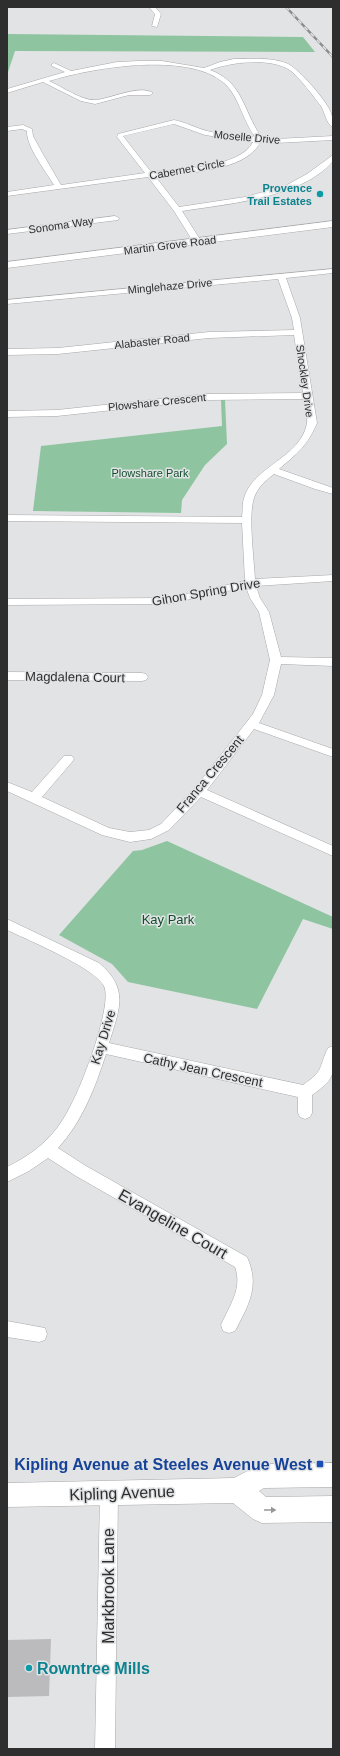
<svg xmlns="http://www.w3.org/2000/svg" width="340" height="1756" viewBox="0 0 340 1756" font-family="Arial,sans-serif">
<rect width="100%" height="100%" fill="#e2e3e4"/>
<!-- green -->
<g fill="#8ec4a0">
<polygon points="7,34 303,37 315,52 15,51 7,75"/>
<polygon points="221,400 225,400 227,444 205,465 182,500 181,513 33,511 41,446 222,426"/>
<polygon points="167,841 333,917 333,929 303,919 257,1009 128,982 112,964 59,935 133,851 142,850"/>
</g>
<!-- building -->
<polygon fill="#bbbbbd" points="51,1639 49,1696 7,1697 7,1640"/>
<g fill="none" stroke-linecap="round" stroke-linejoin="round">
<!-- minor casing -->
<g stroke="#a8a8aa" stroke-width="1">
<g id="minor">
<polygon points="149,7 155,7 161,14 157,27 152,26 155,14"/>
<path d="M234,59C250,59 270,57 286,63C297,67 322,96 328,107C332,113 333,119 333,127C326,124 325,112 321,106C314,97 299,77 291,71C273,57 230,62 210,70C243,82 243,110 260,135V138L276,139L333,136V140L276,143L260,142C247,172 183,173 155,176L179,207L245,197L285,186L307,174L333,155V161C302,198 227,204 182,211L201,241L197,243H194L174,211L148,177L7,196V192L54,185C46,172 26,146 27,131L22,129L7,131V127L23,125L32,129L33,136L44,156L61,185L145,173L117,137L118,134L174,120C186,122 195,128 207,131C221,135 238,136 253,137L254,135C242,119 239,96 224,83C188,51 91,68 49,81C61,86 82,101 95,100C110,99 140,84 153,93L150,95H129L95,104L81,101L43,82L7,93V89L65,72L52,66V64L54,63L71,71L117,62L139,61H162L204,68L220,62ZM174,124L205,135L253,142C240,168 178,169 151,172L123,136Z"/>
<polygon points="115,216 119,218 118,220 7,234 7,230"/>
<path d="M333,269V273L286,278L300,318L317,423C307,446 298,453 279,469L333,488V494L315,489L274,474C266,480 257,488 254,498C248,515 254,560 255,579L333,575V581L256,586L260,598L269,612L281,657L333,658V666L281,664L274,695L259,723L333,749V757L254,729L207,790L333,846V856L201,797L169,830L151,839L130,842L102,835L7,791V782L32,792L64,756H72L74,759L72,762L42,797L109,828L130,832L149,830L161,824L195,788L253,714L262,695L270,660L259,612L250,598L246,587L168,604L7,605V599L168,598L245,581L242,523L7,521V515L242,517C243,511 242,504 244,498C253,466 301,458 307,423C308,416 305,406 304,399L207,400L57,416L7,417V411L57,410L207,394L303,393L294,335L209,338L58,354L7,355V349L58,348L209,332L294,330L292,318L278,279L7,304V300Z"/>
<polygon points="7,672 142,673 146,674 148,677 146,680 142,681 7,680"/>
<path d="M7,919L99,963C130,989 119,1010 109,1043L303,1085C325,1070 318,1068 328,1048L333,1046C333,1074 337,1078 312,1095V1113L310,1117L305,1119L300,1117L298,1113V1097L106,1054C95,1088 82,1122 58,1148L86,1166L247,1257C260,1286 249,1304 235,1331L229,1333L223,1331L221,1325C229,1306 243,1289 235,1267L76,1176L48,1158L29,1171L7,1182V1167C25,1158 40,1148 53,1133C60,1125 66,1115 71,1105C82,1085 113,1005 104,986C95,968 28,940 7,930Z"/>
<polygon points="7,1321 45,1328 47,1334 45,1340 39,1342 7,1337"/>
<polygon points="109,1485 115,1488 118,1494 115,1749 95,1749 100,1494 103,1488"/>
</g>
</g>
<!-- secondary casing -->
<g stroke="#a8a8aa" stroke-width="1">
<g id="secondary">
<polygon points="333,221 333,227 7,268 7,262"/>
<polygon points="333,1463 333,1487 264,1488 259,1491 266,1497 333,1496 333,1522 262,1523 253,1519 233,1503 7,1507 7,1483 234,1478 261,1464"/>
</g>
</g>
<!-- minor -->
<use href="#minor" fill="#fff" fill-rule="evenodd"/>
<!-- secondary -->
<use href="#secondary" fill="#fff" fill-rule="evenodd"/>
<!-- rail casing -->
<g stroke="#8b8c8d" stroke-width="2.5">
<polyline id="rail" points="286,7 333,57"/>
</g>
<!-- rail -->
<use href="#rail" stroke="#e2e3e4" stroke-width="1.5" stroke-dasharray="4.5" stroke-linecap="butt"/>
</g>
<!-- one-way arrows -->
<defs><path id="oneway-solid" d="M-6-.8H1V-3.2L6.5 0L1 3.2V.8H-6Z"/></defs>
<use fill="#969697" href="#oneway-solid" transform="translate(270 1510)"/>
<!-- markers -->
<g fill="#0f9aa8" stroke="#e2e3e4" stroke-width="1.5">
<circle cx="320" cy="194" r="4"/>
<circle cx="29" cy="1668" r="4"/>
</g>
<rect fill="#1a4fb4" stroke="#e2e3e4" stroke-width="1.5" x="316" y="1460" width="8" height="8" rx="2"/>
<g text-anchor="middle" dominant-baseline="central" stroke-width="3" stroke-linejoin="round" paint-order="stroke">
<!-- far-street labels -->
<g font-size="11" fill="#2e2e2f" stroke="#e2e3e4">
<text transform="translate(247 137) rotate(5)">Moselle Drive</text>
<text transform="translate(187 169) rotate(-10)">Cabernet Circle</text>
<text transform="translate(61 225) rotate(-8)">Sonoma Way</text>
<text transform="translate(170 245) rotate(-7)">Martin Grove Road</text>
<text transform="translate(170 286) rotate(-5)">Minglehaze Drive</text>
<text transform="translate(152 341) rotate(-6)">Alabaster Road</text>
<text transform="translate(305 381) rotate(82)">Shockley Drive</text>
<text transform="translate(157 402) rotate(-6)">Plowshare Crescent</text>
</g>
<!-- far-culture labels -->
<g font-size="11" font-weight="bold" fill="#0d838f" stroke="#e2e3e4" text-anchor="end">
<text x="312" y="188">Provence<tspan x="312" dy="13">Trail Estates</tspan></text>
</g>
<!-- far-park labels -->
<g font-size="11" fill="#114e2e" stroke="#e2e3e4">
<text x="150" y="473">Plowshare Park</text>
</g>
<!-- street labels -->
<g font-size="13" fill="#2e2e2f" stroke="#e2e3e4">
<text transform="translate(206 592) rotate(-10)">Gihon Spring Drive</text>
<text transform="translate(75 677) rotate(1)">Magdalena Court</text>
<text transform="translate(210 774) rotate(-50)">Franca Crescent</text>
<text transform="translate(103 1037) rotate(-73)">Kay Drive</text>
<text transform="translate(203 1070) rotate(12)">Cathy Jean Crescent</text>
</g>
<!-- park labels -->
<g font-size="13" fill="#114e2e" stroke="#e2e3e4">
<text x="168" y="919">Kay Park</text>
</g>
<!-- near-street labels -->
<g font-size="16" fill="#2e2e2f" stroke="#e2e3e4">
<text transform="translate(173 1224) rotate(30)">Evangeline Court</text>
<text transform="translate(122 1493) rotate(-2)">Kipling Avenue</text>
<text transform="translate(108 1586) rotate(-90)">Markbrook Lane</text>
</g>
<!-- near-transit labels -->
<g font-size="16" font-weight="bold" fill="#164399" stroke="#e2e3e4" text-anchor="end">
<text x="312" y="1464">Kipling Avenue at Steeles Avenue West</text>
</g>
<!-- near-culture labels -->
<g font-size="16" font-weight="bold" fill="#0d838f" stroke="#e2e3e4" text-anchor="start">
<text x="37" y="1668">Rowntree Mills</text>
</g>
</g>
<!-- border -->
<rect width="340" height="1756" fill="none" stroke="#2e2e2f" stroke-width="16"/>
</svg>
